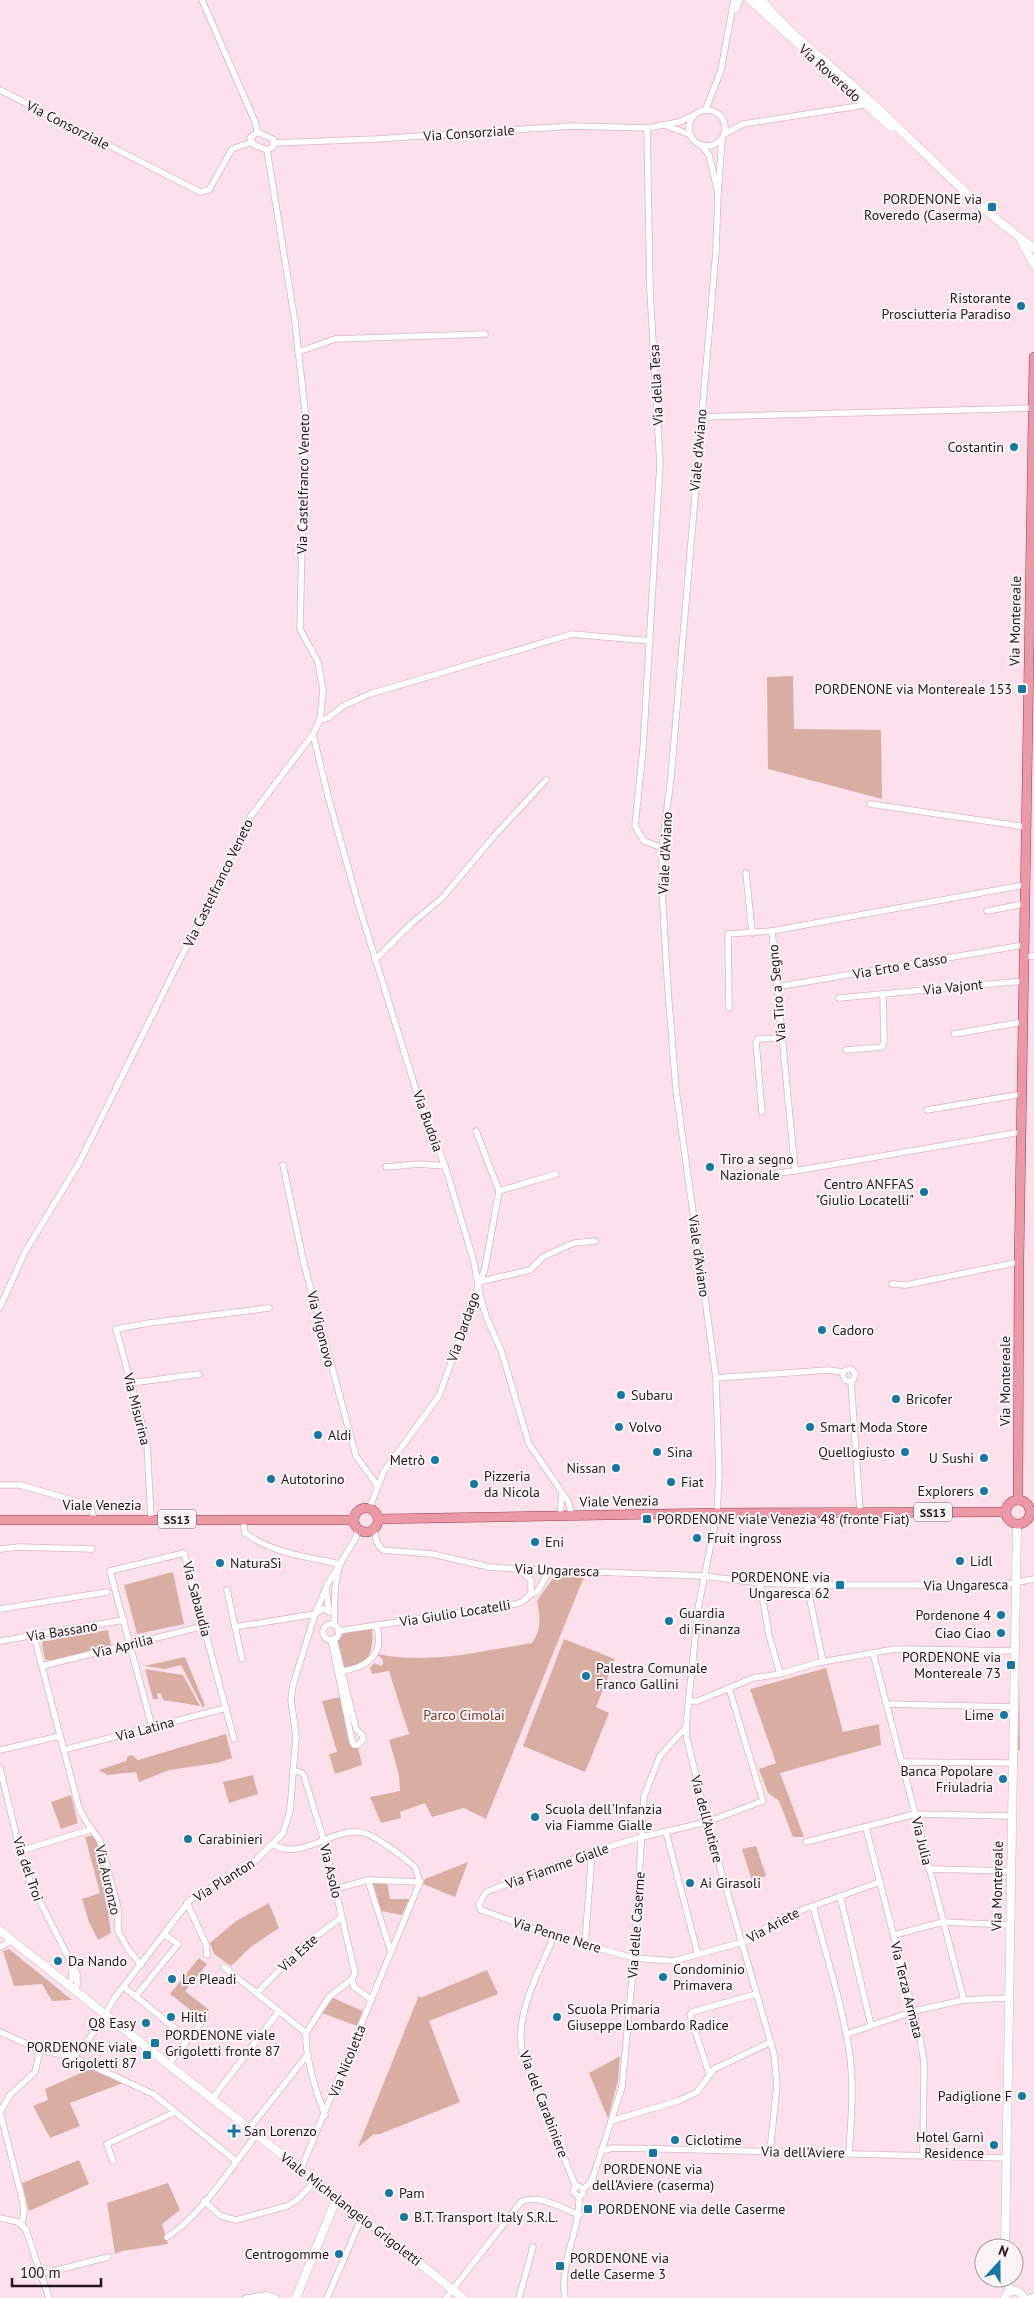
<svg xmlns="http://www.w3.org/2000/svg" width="1034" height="2298" viewBox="0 0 1034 2298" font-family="'PT Sans',sans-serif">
<rect width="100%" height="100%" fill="#fce0ec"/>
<!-- green -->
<g fill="#d9aea2">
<polygon points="793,676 794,729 881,730 882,799 768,769 767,677"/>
<polygon points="173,1572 184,1624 137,1634 124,1585"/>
<path d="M568,1577H584L486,1819L464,1808L432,1817L425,1803L400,1812L401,1818L381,1823L370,1797L400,1791L399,1775L389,1740L409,1734L389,1671L372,1674L370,1668L374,1663L381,1666L383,1664V1660L377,1654C429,1665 480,1651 532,1643C542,1629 540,1617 537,1601L553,1578Z"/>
<path d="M372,1628C374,1649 370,1668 344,1667L336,1639L341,1632Z"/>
<polygon points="108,1630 111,1646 50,1661 45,1659 42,1644 45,1636 46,1641"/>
<polygon points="564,1639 615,1659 596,1707 609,1713 585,1772 523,1746"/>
<polygon points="185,1657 205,1705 203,1708 181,1665 165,1669 144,1666"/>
<polygon points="826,1668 843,1732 879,1724 881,1745 780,1773 804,1837 793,1837 779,1801 768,1793 759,1769 776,1763 750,1689"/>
<polygon points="145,1669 183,1675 200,1706 163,1700 161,1694 157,1693 158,1699 153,1699"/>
<polygon points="1019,1678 1020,1750 1018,1751"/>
<polygon points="340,1697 352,1748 358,1747 362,1765 335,1774 329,1754 337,1752 322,1701"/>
<polygon points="226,1734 232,1758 217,1763 169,1770 139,1782 136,1772 107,1775 99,1770 126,1761 128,1756 132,1755 138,1760"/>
<polygon points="253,1775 258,1794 229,1803 223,1782"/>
<polygon points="71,1795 78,1823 61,1829 51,1802"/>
<polygon points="94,1835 115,1896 106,1898 111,1933 98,1940 89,1922 82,1899 100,1893 85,1837"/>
<polygon points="756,1846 766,1876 752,1881 742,1849"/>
<polygon points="468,1862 455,1897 423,1884 425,1879"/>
<polygon points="387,1882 390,1899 409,1899 402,1915 381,1911 373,1883"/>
<polygon points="269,1903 279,1928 252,1946 231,1966 214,1954 210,1943 236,1921"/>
<polygon points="9,1949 72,2000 52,2001 42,1984 14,1986 3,1951"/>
<polygon points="199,1958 207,1964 185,1991 209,2010 201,2018 170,1994"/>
<polygon points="487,1970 498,1994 429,2021 460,2102 380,2134 374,2134 358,2147 419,1995 420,1998"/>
<polygon points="333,1998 363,2011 357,2026 322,2013"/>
<polygon points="620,2056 618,2081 608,2118 589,2073"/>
<polygon points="90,2069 123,2083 70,2103 80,2126 50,2138 33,2106 48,2100 45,2089"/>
<polygon points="79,2160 89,2184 29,2211 22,2183"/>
<polygon points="168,2183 180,2210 162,2224 168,2244 122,2251 115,2254 107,2203"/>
</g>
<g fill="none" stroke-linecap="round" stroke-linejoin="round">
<!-- street casing -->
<g stroke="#d9b7c6" stroke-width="7">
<g id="street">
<polyline points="202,0 256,124 257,132"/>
<polyline points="756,0 765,9"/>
<polyline points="736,10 740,0"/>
<polyline points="0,90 200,192 209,190 232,149 252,142"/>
<polyline points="706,109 721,70 734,0"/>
<circle cx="707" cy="128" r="18"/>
<polyline points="667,126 691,135"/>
<polyline points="647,128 650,290 660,464 643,749 635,826 644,841 662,848"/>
<polygon points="257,132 273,139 273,147 267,150 254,145 250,138"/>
<polyline points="724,134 743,124 865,105"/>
<polyline points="274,143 376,139 572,126 647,128 679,122 694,115"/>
<polyline points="701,145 709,155 718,193 722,139"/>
<polyline points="718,193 716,251 671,777 662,848 662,891 668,990 676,1090 716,1378 719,1473 717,1513 698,1609 686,1727 687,1739 707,1822 774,2054 777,2085 770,2151"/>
<polyline points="298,352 335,339 485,334"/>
<polyline points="702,417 1032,408"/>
<polyline points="320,720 328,718 343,706 370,694 572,634 650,641"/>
<polyline points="313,734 328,796 358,903 416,1090 446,1169 474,1262 480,1296 487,1319 501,1350 529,1444 568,1501 572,1516"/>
<polyline points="870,804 1026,827"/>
<polyline points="746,873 752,933"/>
<polyline points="987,911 1024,904"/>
<polyline points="772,931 1024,885"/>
<polyline points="1024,957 1034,956"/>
<polyline points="375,960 412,923 442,898 495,835 546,780"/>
<polyline points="776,987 1024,945"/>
<polyline points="839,998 1023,981"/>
<polyline points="729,1008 728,934 772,931 795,1171"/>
<polyline points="954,1034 1023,1022"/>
<polyline points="846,1050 882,1047 884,1042 883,995"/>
<polyline points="927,1110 1022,1094"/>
<polyline points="762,1112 756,1042 758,1039 782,1038"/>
<polyline points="283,1165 304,1264 356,1456 377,1485"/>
<polyline points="386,1167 419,1164 445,1166"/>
<polyline points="736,1178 795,1171 1021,1132"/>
<polyline points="499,1191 556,1174"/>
<polyline points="478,1282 530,1270 543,1257 560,1249 574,1243 595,1241"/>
<polyline points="892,1284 906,1285 1019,1262"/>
<polyline points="0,1307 25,1252 79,1163 251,816 313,734 320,720 323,690 318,662 300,629 305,411 295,322 267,150"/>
<circle cx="849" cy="1375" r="6"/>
<polyline points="716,1378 828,1370 843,1372"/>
<polyline points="851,1381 860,1511"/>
<polyline points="131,1383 199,1374"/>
<polyline points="0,1485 20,1485 83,1503 91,1508 94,1519"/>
<polyline points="369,1509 384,1471 439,1396 485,1268 499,1191 476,1131"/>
<polyline points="560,1516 562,1493"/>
<polyline points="151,1519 147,1443 116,1329 149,1323 269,1308"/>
<path d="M243,1520L245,1533C274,1554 307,1557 341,1564"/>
<path d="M376,1526C374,1535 376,1544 383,1550L432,1554L489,1567L518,1569L704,1576L760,1583L807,1585H1004L1034,1579"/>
<polyline points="0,1549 19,1547 92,1549"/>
<polyline points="518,1569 531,1580 531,1594 537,1592 550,1570"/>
<polyline points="760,1583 769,1635 780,1674"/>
<polyline points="807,1585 823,1662"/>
<polyline points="326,1589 329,1612"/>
<polyline points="227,1590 235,1627 315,1614 323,1609 329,1610"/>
<polyline points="0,1609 107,1592"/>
<circle cx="331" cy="1632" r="8"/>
<polyline points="334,1625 335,1587 339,1568"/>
<polyline points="235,1627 242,1659"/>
<polyline points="338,1631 516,1604 522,1602 531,1594"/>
<polyline points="34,1636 79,1808 84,1818 100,1841 118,1908 118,1931 128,1949 141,1965"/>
<polyline points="331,1639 352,1741 354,1745 358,1745 363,1740 363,1736 356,1729 334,1639"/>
<polyline points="0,1641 124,1620"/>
<polyline points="873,1653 964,2000"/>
<polyline points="42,1666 204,1626"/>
<path d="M342,1671C366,1668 386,1654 376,1625"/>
<polyline points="729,1688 763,1801 707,1822 642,1837 592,1852 486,1892 479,1904 481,1910 554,1936 634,1958 674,1961 750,1940 775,1921 788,1915 880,1882"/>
<polyline points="689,1701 698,1701 753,1678 780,1674 816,1663 895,1649 1015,1651"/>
<polyline points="887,1704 1014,1707"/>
<polyline points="152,1727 110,1571 184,1553 234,1739"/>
<polyline points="0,1750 60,1736"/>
<polyline points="63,1750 226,1708"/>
<polyline points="902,1762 1013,1763"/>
<polyline points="0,1768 20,1851 31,1884 77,1974 77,1985 75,1990"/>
<polyline points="293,1770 302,1773 304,1776 324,1841 355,1973 352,1979 329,1997 306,2033"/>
<polyline points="866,1828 920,2038 924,2062 923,2155"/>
<polyline points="666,1832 698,1955"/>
<polyline points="806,1842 915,1814 1012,1816"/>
<path d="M274,1845C305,1862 338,1822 367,1834C381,1840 403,1857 415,1867L420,1882L301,2169"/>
<polyline points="20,1851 92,1829"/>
<polyline points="929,1869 1011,1871"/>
<polyline points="368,1880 391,1952"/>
<polyline points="335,1889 368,1880 420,1882"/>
<polyline points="840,1896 871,2025"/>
<polyline points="187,1903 206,1944 207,1955"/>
<path d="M813,1906C826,1955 843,2006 850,2057C854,2089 851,2121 849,2153"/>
<polyline points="894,1935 943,1922 1010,1925"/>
<path d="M554,1936C539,1973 513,2015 523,2056L576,2187"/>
<polyline points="585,1944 592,1852"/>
<polyline points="0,1947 12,1940"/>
<path d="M224,1967L306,2033C305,2056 316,2093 325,2115"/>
<polyline points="352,1979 354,1987 372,2000"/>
<polyline points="69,1985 72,1978 71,1966"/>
<polyline points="124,1987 177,2030"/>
<polyline points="257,1993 303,1946 342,1917"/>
<polyline points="136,1996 178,1944 164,1934"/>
<polyline points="0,2032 40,2050 73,2057 82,2048 101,2023 113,2000 190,1900 254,1862 283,1833 290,1811 296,1736 291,1700 293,1685 315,1614 328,1583 354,1541 357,1535 356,1527"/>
<polyline points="847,2034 914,2011 964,2000 1009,1998"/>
<polyline points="73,2057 153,2094 236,2161"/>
<polyline points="169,2064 206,2016"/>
<polyline points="709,2074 690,2015 692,2012 756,1994"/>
<polyline points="212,2099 279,2011"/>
<polyline points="611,2121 678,2101 697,2092 714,2069 771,2042"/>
<polyline points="249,2129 308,2054"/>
<polyline points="601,2151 613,2148 666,2149 1005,2158"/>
<polyline points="113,2161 107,2144 175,2112"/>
<polyline points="579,2186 575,2188 573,2192 579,2197"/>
<polyline points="204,2201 221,2216 236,2220 287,2206 297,2200 316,2180"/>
<polyline points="0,2218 18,2222 26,2230 49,2298"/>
<polyline points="22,2224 24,2210 22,2198 0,2112 10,2095 35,2072 40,2050"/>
<path d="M167,2237C200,2217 233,2165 257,2134"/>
<polyline points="42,2274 108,2257"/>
<polyline points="246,2298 266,2295 276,2298"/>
<polyline points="327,2298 362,2217"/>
<path d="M446,2298L521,2202C539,2193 562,2209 580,2215"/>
<polyline points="519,2298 533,2247"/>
<path d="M565,2298C559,2262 580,2232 579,2197L583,2194V2189L591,2182L595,2171L622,2087L634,1958L644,1796L660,1756L686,1727"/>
<polyline points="1029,2298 1034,2296"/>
</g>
</g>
<!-- secondary casing -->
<g stroke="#d9b7c6" stroke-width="9">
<g id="secondary">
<polyline points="750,0 891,127"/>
<path d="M762,0C792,38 834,67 870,101C923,150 974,206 1034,248"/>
<polyline points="1021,240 1034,265"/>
<polyline points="0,1931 463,2298"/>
<polyline points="1005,2248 1017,1524"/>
<polyline points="1006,2278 1010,2291"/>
<polyline points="296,2298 337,2197"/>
<path d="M1005,2298C1007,2291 1013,2289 1019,2292L1024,2298"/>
</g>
</g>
<!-- primary casing -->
<g stroke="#9c3f51" stroke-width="10">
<g id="primary">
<polyline points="1018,1500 1019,1262 1034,357"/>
<circle cx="1018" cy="1512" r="12"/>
<circle cx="366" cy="1520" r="12"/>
<polyline points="378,1519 717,1513 1006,1512"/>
<polyline points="0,1520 354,1520"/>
</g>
</g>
<!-- street -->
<use href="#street" stroke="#fff" stroke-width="5.5"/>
<!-- secondary -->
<use href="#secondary" stroke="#fff" stroke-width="8"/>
<!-- primary -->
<use href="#primary" stroke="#eb98a7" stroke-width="9"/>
</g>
<!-- markers -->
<g fill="#1677a3" stroke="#fbf4f7" stroke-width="2">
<rect x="987" y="202" width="10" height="10" rx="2.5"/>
<circle cx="1021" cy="306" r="5"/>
<circle cx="1014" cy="447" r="5"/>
<rect x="1017" y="684" width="10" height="10" rx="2.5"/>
<circle cx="710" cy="1167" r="5"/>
<circle cx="924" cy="1192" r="5"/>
<circle cx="822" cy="1330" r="5"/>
<circle cx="621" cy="1395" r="5"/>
<circle cx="896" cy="1399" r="5"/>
<circle cx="619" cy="1427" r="5"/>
<circle cx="810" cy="1427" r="5"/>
<circle cx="318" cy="1435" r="5"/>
<circle cx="657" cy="1452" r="5"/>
<circle cx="905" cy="1452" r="5"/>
<circle cx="984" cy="1458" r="5"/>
<circle cx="435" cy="1460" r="5"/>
<circle cx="616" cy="1468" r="5"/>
<circle cx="271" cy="1479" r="5"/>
<circle cx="671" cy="1482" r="5"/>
<circle cx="474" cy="1484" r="5"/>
<circle cx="984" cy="1491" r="5"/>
<rect x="642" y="1514" width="10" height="10" rx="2.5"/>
<circle cx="697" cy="1538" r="5"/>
<circle cx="535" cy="1542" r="5"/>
<circle cx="960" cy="1561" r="5"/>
<circle cx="220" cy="1563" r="5"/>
<rect x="835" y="1580" width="10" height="10" rx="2.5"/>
<circle cx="1001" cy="1615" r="5"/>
<circle cx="669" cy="1621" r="5"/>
<circle cx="1001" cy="1633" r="5"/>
<rect x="1006" y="1660" width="10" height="10" rx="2.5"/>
<circle cx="586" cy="1676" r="5"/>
<circle cx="1004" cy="1715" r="5"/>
<circle cx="1003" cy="1779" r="5"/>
<circle cx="535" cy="1817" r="5"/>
<circle cx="188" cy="1839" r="5"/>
<circle cx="690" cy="1883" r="5"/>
<circle cx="58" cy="1961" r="5"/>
<circle cx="663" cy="1977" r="5"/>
<circle cx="172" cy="1979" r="5"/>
<circle cx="171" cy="2017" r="5"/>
<circle cx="557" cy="2017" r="5"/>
<circle cx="146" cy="2023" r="5"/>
<rect x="150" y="2038" width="10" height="10" rx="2.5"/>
<rect x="142" y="2050" width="10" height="10" rx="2.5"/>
<circle cx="1022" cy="2096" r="5"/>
<path d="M231.5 2123.5h5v5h5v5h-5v5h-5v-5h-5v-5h5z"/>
<circle cx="675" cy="2140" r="5"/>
<circle cx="994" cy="2145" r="5"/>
<rect x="648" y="2148" width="10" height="10" rx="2.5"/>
<circle cx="389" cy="2193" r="5"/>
<rect x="583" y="2204" width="10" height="10" rx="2.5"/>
<circle cx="404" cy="2217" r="5"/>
<circle cx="339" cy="2254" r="5"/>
<rect x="555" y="2261" width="10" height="10" rx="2.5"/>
</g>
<g text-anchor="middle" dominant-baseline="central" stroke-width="4" stroke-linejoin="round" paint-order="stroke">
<!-- shield labels -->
<g fill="#fbf4f7" stroke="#64595e" stroke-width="1">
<rect x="914" y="1502.5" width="38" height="19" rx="4"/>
<rect x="158" y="1509.5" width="38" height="19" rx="4"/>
</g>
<g font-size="12" font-weight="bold" fill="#24171d">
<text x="933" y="1512">SS13</text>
<text x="177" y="1519">SS13</text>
</g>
<!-- street labels -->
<g font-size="14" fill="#24171d" stroke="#fbf4f7">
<text transform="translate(830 73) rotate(42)">Via Roveredo</text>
<text transform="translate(68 125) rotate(27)">Via Consorziale</text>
<text transform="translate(469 133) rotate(-4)">Via Consorziale</text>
<text transform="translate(656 385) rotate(-93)">Via della Tesa</text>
<text transform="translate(698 450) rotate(-85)">Viale d'Aviano</text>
<text transform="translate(303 484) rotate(-89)">Via Castelfranco Veneto</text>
<text transform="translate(1015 621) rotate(-89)">Via Montereale</text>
<text transform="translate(665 853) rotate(-87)">Viale d'Aviano</text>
<text transform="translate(218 883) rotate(-64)">Via Castelfranco Veneto</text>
<text transform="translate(900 966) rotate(-10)">Via Erto e Casso</text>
<text transform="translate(953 987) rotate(-6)">Via Vajont</text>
<text transform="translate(777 993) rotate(-95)">Via Tiro a Segno</text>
<text transform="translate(428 1121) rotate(70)">Via Budoia</text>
<text transform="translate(699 1256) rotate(82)">Viale d'Aviano</text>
<text transform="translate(463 1327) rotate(-71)">Via Dardago</text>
<text transform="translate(321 1329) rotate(76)">Via Vigonovo</text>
<text transform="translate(1005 1381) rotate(-90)">Via Montereale</text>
<text transform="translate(137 1409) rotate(76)">Via Misurina</text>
<text transform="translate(619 1501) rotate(-1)">Viale Venezia</text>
<text x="102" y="1505">Viale Venezia</text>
<text transform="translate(557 1570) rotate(2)">Via Ungaresca</text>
<text transform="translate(966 1585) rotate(-1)">Via Ungaresca</text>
<text transform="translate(197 1599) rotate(75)">Via Sabaudia</text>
<text transform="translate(455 1613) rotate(-9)">Via Giulio Locatelli</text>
<text transform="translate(62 1631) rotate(-9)">Via Bassano</text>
<text transform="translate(123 1646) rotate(-14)">Via Aprilia</text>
<text transform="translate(145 1729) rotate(-15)">Via Latina</text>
<text transform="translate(707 1819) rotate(75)">Via dell'Autiere</text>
<text transform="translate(922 1841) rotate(76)">Via Julia</text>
<text transform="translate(557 1866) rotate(-20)">Via Fiamme Gialle</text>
<text transform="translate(28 1869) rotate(71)">Via del Troi</text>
<text transform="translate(331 1871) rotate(76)">Via Asolo</text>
<text transform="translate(108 1880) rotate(77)">Via Auronzo</text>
<text transform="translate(224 1880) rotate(-32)">Via Planton</text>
<text transform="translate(997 1886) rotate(-89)">Via Montereale</text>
<text transform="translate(636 1925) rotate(-86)">Via delle Caserme</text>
<text transform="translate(773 1925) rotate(-29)">Via Ariete</text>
<text transform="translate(557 1935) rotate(17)">Via Penne Nere</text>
<text transform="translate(298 1953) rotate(-43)">Via Este</text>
<text transform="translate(907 1990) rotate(76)">Via Terza Armata</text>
<text transform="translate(347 2061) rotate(-68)">Via Nicoletta</text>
<text transform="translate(544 2104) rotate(69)">Via del Carabiniere</text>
<text transform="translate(803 2152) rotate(1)">Via dell'Aviere</text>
<text transform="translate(351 2209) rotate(38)">Viale Michelangelo Grigoletti</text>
</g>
<!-- poi labels -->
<g font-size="14" fill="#24171d" stroke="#fbf4f7" text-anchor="start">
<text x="982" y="199" text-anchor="end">PORDENONE via<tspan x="982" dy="16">Roveredo (Caserma)</tspan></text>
<text x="1011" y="298" text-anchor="end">Ristorante<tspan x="1011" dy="16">Prosciutteria Paradiso</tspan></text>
<text x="1004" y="447" text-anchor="end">Costantin</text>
<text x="1012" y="689" text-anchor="end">PORDENONE via Montereale 153</text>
<text x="720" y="1159">Tiro a segno<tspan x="720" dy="16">Nazionale</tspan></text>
<text x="914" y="1184" text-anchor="end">Centro ANFFAS<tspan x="914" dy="16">"Giulio Locatelli"</tspan></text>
<text x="832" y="1330">Cadoro</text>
<text x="631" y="1395">Subaru</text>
<text x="906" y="1399">Bricofer</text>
<text x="629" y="1427">Volvo</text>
<text x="820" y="1427">Smart Moda Store</text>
<text x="328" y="1435">Aldi</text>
<text x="667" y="1452">Sina</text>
<text x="895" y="1452" text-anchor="end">Quellogiusto</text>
<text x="974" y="1458" text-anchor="end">U Sushi</text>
<text x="425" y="1460" text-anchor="end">Metrò</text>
<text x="606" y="1468" text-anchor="end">Nissan</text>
<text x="484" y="1476">Pizzeria<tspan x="484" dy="16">da Nicola</tspan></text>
<text x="281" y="1479">Autotorino</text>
<text x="681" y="1482">Fiat</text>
<text x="974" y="1491" text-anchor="end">Explorers</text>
<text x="657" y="1519">PORDENONE viale Venezia 48 (fronte Fiat)</text>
<text x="707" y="1538">Fruit ingross</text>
<text x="545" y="1542">Eni</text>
<text x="970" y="1561">Lidl</text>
<text x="230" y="1563">NaturaSì</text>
<text x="830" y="1577" text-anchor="end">PORDENONE via<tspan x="830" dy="16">Ungaresca 62</tspan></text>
<text x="679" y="1613">Guardia<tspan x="679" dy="16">di Finanza</tspan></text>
<text x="991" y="1615" text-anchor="end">Pordenone 4</text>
<text x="991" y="1633" text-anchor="end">Ciao Ciao</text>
<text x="1001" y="1657" text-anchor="end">PORDENONE via<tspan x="1001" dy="16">Montereale 73</tspan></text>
<text x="596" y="1668">Palestra Comunale<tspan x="596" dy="16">Franco Gallini</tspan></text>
<text x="994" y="1715" text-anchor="end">Lime</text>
<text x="993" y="1771" text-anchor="end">Banca Popolare<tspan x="993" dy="16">Friuladria</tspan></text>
<text x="545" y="1809">Scuola dell'Infanzia<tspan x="545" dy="16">via Fiamme Gialle</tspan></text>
<text x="198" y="1839">Carabinieri</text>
<text x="700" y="1883">Ai Girasoli</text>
<text x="68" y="1961">Da Nando</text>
<text x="673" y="1969">Condominio<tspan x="673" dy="16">Primavera</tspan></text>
<text x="182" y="1979">Le Pleadi</text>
<text x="567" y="2009">Scuola Primaria<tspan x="567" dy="16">Giuseppe Lombardo Radice</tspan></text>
<text x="181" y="2017">Hilti</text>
<text x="136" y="2023" text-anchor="end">Q8 Easy</text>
<text x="165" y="2035">PORDENONE viale<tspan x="165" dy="16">Grigoletti fronte 87</tspan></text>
<text x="137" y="2047" text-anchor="end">PORDENONE viale<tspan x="137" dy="16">Grigoletti 87</tspan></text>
<text x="1012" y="2096" text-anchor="end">Padiglione F</text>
<text x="244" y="2131">San Lorenzo</text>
<text x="984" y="2137" text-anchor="end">Hotel Garnì<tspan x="984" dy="16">Residence</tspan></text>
<text x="685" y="2140">Ciclotime</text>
<text x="653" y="2169" text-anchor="middle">PORDENONE via<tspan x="653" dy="16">dell'Aviere (caserma)</tspan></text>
<text x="399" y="2193">Pam</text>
<text x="598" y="2209">PORDENONE via delle Caserme</text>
<text x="414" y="2217">B.T. Transport Italy S.R.L.</text>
<text x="329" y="2254" text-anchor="end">Centrogomme</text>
<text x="570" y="2258">PORDENONE via<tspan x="570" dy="16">delle Caserme 3</tspan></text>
</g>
<!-- park labels -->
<g font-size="14" fill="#753626" stroke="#fbf4f7">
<text x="464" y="1715">Parco Cimolai</text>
</g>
</g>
<!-- north arrow -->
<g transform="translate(999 2263) rotate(21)"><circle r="24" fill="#fbf4f7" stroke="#a59ca0"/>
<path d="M0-4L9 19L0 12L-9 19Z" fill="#1677a3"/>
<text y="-8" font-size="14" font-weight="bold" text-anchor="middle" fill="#24171d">N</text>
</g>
<!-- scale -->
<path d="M12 2278v8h89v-8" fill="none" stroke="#24171d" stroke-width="2.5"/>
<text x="20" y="2278" font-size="15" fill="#24171d" stroke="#fbf4f7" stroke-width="4" paint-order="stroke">100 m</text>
</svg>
